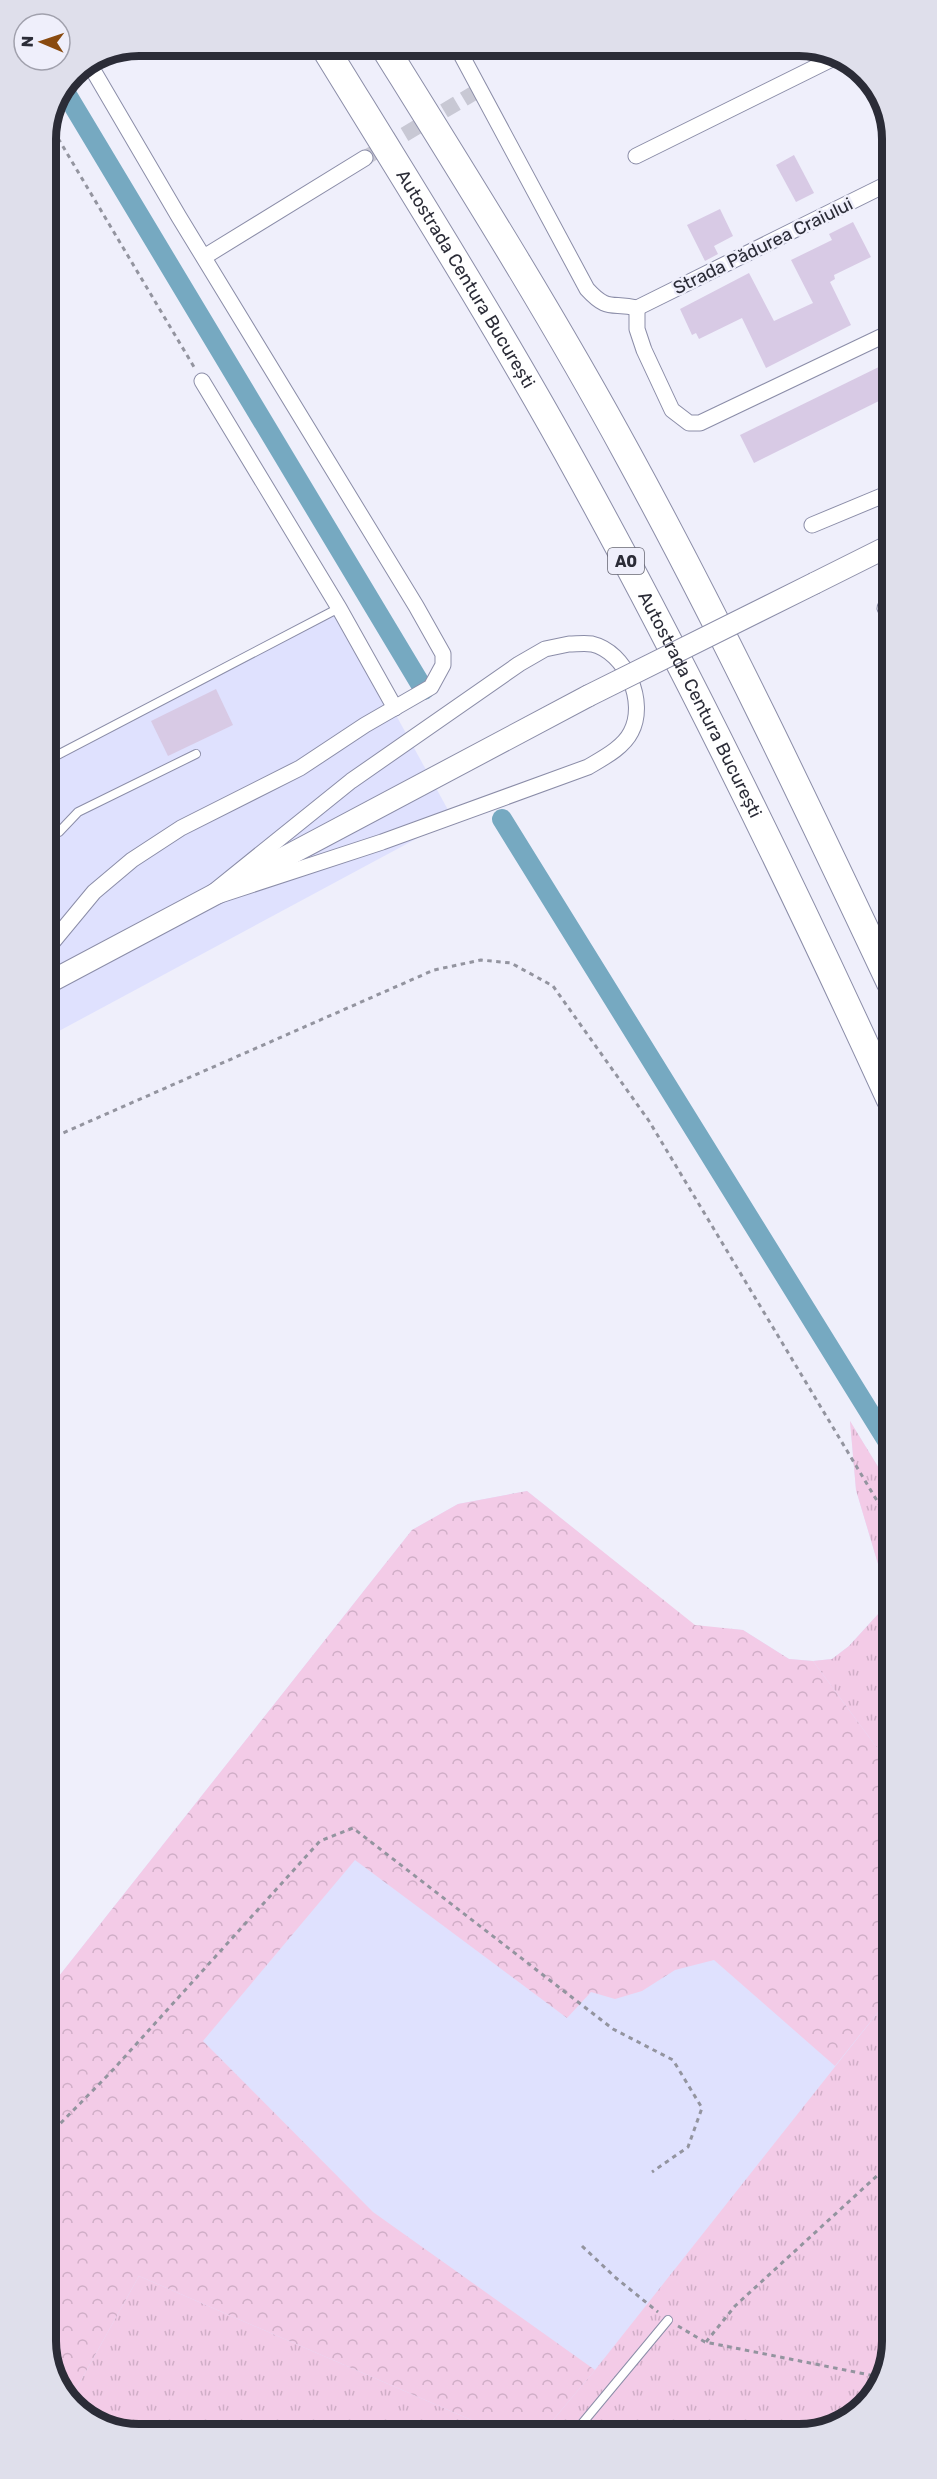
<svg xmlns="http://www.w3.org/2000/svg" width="937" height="2479" viewBox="0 0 937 2479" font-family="Rubik,sans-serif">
<defs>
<pattern id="grass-tufts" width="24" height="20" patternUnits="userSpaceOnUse" patternTransform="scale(1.5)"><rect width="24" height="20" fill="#f3cbe7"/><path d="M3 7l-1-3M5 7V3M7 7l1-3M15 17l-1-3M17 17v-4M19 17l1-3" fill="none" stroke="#d0aec7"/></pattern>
<pattern id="forest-crowns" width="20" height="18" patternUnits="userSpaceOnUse" patternTransform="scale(1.5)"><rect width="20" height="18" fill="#f3cbe7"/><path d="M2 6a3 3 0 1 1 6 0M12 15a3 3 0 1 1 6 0" fill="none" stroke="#d0aec7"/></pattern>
</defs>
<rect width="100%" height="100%" fill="#efeffb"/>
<!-- built -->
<g fill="#dfe1fe">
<polygon points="340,613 453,819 46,1038 46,757"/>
<polygon points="850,1421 891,1488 892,2341 873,2398 823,2431 132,2434 77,2411 48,2365 48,1990 412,1530 458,1504 527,1491 695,1626 743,1630 789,1659 813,1661 832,1659 849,1646 880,1612 883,1592 881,1574 856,1490"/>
</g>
<!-- grass -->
<g fill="url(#grass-tufts)">
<polygon points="850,1421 891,1488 891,1767 813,1661 832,1659 849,1646 880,1612 883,1592 881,1574 856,1490"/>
<polygon points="891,1996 892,2341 873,2398 823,2431 543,2432 595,2370"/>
<polygon points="139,2276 499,2432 132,2434 77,2411 70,2400"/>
</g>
<!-- forest -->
<polygon fill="url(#forest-crowns)" points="527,1491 695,1625 743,1630 789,1659 813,1661 891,1767 891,1996 835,2066 714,1960 675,1970 642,1991 615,1999 591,1992 567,2018 355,1860 203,2041 373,2212 595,2370 543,2432 499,2432 139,2276 70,2400 48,2365 48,1990 412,1530 458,1504"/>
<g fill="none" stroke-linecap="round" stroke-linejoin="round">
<!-- canal -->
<g stroke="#76a9c1" stroke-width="20">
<polyline points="64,90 424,690"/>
<polyline points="502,819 891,1447"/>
</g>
</g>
<!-- building -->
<g fill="#d8cae5">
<polygon points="794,155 814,193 796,202 776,165"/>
<polygon points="720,209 733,236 714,246 718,254 705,261 687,225"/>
<polygon points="853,222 871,257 834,275 835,279 830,282 851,325 766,368 742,318 699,339 696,333 692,335 680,309 749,273 774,321 813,303 791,260 832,240 829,234"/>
<polygon points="889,362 889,396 754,463 740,435"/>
<polygon points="216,689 233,725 168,756 151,721"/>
</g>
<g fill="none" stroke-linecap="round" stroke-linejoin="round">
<!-- street-tunnel -->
<polyline stroke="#c8c8d4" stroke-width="15" stroke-dasharray="15 8" stroke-linecap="butt" points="365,158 479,90"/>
<!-- lane casing -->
<g stroke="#8b8da8" stroke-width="10">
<g id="lane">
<polyline points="46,761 339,608"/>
<polyline points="46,836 59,832 78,812 196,754"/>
<polyline points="575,2432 668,2320"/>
</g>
</g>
<!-- street casing -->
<g stroke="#8b8da8" stroke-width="17">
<g id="street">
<path d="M456,45L587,289C608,312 611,302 637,308"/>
<polyline points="636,156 836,57"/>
<polyline points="204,257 365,158"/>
<polyline points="637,308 637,329 644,350 672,410 689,423 700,423 889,333"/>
<polyline points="637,308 889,183"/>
<polyline points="202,381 339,608 395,708"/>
<polyline points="812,525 889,493"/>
<polyline points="889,606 885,608 889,615"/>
<path d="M569,644C576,644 585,643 592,644C626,652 647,702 631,732C623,748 603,758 588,767L382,842L202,901L351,781L519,664L545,649Z"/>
<polyline points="46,950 94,892 132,860 181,828 300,768 365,725 431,687 443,665 443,654 416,606 179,217 90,65"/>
</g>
</g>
<!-- secondary casing -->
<g stroke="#8b8da8" stroke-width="23">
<g id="secondary">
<polyline points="815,583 889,546"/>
<polyline points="46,984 588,696"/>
</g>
</g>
<!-- highway casing -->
<g stroke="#8b8da8" stroke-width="29">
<g id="highway">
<path id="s1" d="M323,45C411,188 501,331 582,479C693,681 794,889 890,1099"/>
<path d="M383,45C467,180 552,315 628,455C722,627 806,804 890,982"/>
</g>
</g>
<!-- path -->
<g stroke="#93949f" stroke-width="3" stroke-dasharray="4.5 4.5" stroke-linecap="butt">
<polyline points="49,123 194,367"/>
<polyline points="47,1140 434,970 481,960 511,963 553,986 649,1121 891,1524"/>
<polyline points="48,2136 111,2072 320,1841 353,1828 613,2029 673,2060 702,2108 688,2147 652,2172"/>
<polyline points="582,2246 616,2278 658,2312"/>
<polyline points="678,2326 705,2342 880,2377"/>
<polyline points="706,2342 735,2306 892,2162"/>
</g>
<!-- lane -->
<use href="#lane" stroke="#fff" stroke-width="8"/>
<!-- street -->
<use href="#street" stroke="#fff" stroke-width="15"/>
<!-- secondary -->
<use href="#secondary" stroke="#fff" stroke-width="21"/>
<!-- highway -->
<use href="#highway" stroke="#fff" stroke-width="27"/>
<!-- secondary-bridge casing -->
<g stroke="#8b8da8" stroke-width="23" stroke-linecap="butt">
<polyline id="secondary-bridge" points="588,696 815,583"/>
</g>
<!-- secondary-bridge -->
<use href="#secondary-bridge" stroke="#fff" stroke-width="21"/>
</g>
<g text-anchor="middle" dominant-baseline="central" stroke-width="5" stroke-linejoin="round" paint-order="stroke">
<!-- shield labels -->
<rect fill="#efeffb" stroke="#666672" stroke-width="1.5" x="608" y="548" width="36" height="26" rx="4.5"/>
<g font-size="16" font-weight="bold" fill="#2b2c37">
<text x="626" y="561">A0</text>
</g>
<!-- street labels -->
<g font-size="18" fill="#2b2c37" stroke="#efeffb">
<text transform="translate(763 246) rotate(-26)">Strada Pădurea Craiului</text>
<text stroke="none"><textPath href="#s1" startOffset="274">Autostrada Centura București</textPath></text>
<text stroke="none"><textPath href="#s1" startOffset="760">Autostrada Centura București</textPath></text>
</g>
</g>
<!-- crop -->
<path d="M0 0H937V2479H0ZM139 56H799A83 83 0 0 1 882 139V2341A83 83 0 0 1 799 2424H139A83 83 0 0 1 56 2341V139A83 83 0 0 1 139 56Z" fill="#dfdfeb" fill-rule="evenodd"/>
<path fill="none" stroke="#2b2c37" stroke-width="8" d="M139 56H799A83 83 0 0 1 882 139V2341A83 83 0 0 1 799 2424H139A83 83 0 0 1 56 2341V139A83 83 0 0 1 139 56Z"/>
<!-- north arrow -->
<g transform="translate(42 42) rotate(272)"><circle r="28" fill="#efeffb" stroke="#a1a1ad" stroke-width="1.5"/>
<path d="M0-4.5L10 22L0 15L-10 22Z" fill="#894a0f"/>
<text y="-9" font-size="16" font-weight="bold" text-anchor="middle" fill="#2b2c37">N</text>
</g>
</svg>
